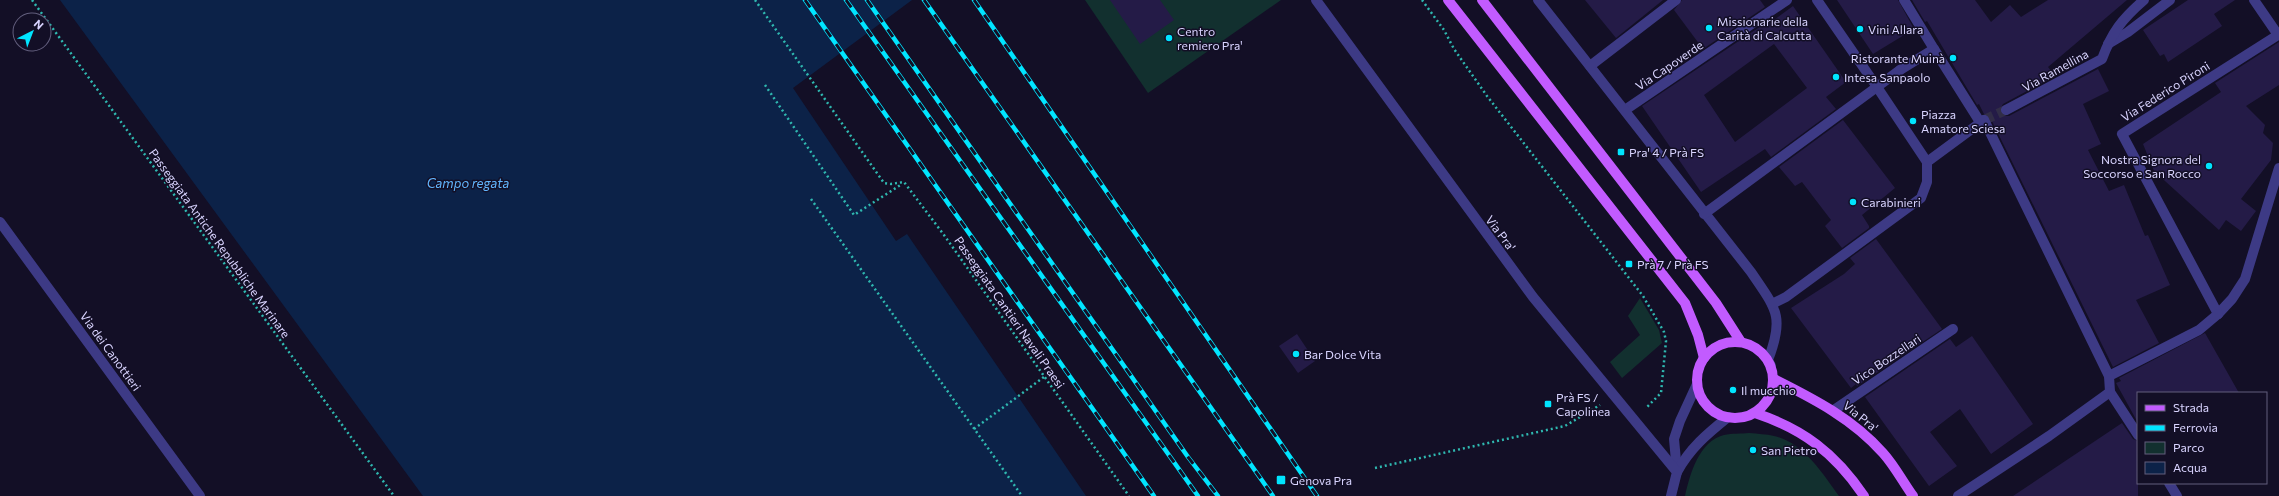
<svg xmlns="http://www.w3.org/2000/svg" width="2279" height="496" viewBox="0 0 2279 496" font-family="Commissioner,sans-serif">
<rect width="100%" height="100%" fill="#130f26"/>
<!-- green -->
<g fill="#12302f">
<polygon points="1085,0 1281,0 1148,93"/>
<polygon points="1640,298 1659,330 1662,343 1622,378 1610,362 1640,335 1628,316"/>
<path d="M1749,433C1758,434 1766,434 1774,436C1803,442 1823,474 1839,496H1685C1690,474 1699,441 1724,435C1732,433 1741,434 1749,433Z"/>
</g>
<!-- water -->
<polygon fill="#0c2248" points="60,0 912,0 793,88 896,241 907,234 1086,496 423,496"/>
<!-- building -->
<g fill="#241b47" fill-rule="evenodd">
<polygon points="1110,0 1160,0 1174,20 1140,44"/>
<polygon points="1585,0 1663,0 1616,38"/>
<polygon points="1682,0 1760,0 1765,7 1703,49 1674,10"/>
<polygon points="1837,0 1898,0 1914,29 1873,54"/>
<polygon points="1912,0 1975,0 1991,22 2010,5 2021,17 2048,0 2127,0 2048,67 2055,76 2003,104 2000,110 2003,116 2009,116 2098,69 2109,91 2083,104 2101,144 2088,150 2109,191 2124,185 2145,236 2148,235 2170,285 2136,300 2159,343 2113,367 1990,117 1984,114 1979,104 1977,105 1927,21 1925,22"/>
<polygon points="2188,0 2235,0 2214,14 2222,26 2168,62 2164,54 2160,56 2143,30"/>
<path d="M1793,6L1846,82L1826,97L1836,109L1771,157L1765,149L1701,192L1642,106L1773,18L1774,20ZM1774,44L1807,88L1735,142L1704,95Z"/>
<polygon points="2279,42 2279,85 2246,106 2265,125 2263,133 2273,143 2271,160 2241,199 2256,211 2241,231 2226,220 2219,230 2154,171 2143,144 2221,92 2215,83"/>
<polygon points="1843,120 1895,188 1862,215 1869,226 1869,228 1842,248 1825,226 1831,220 1802,182 1795,186 1779,167"/>
<polygon points="1876,239 1942,329 1857,386 1856,384 1851,388 1791,308 1844,274 1855,264 1850,258"/>
<polygon points="2205,333 2239,393 2138,393 2138,423 2116,383 2121,381 2119,378"/>
<polygon points="1297,334 1315,361 1298,373 1279,346"/>
<polygon points="1972,336 2033,424 1991,454 1960,409 1930,432 1957,466 1929,486 1865,397 1950,339 1956,347"/>
<polygon points="2122,423 2133,439 2138,441 2138,496 2013,496"/>
</g>
<g fill="none" stroke-linecap="round" stroke-linejoin="round">
<!-- minor-tunnel -->
<polyline stroke="#312d47" stroke-width="10" stroke-dasharray="10 5" stroke-linecap="butt" points="1984,120 2006,110"/>
<!-- path -->
<g stroke="#2fb8b0" stroke-width="2.5" stroke-dasharray="2 3" stroke-linecap="butt">
<polyline points="32,0 394,496"/>
<polyline points="755,0 884,183 891,184 904,182 944,235 1129,496"/>
<polyline points="1422,0 1444,30 1454,49 1487,96 1643,296 1664,332 1666,341 1661,393 1646,408"/>
<polyline points="765,85 854,215 902,184"/>
<polyline points="811,199 1022,496"/>
<polyline points="974,429 1044,377"/>
<polyline points="1375,468 1565,426 1600,405"/>
</g>
<!-- service -->
<g stroke="#3d3a85" stroke-width="10">
<polyline points="0,222 200,496"/>
<polyline points="2218,314 2232,299 2245,279 2279,168"/>
<polyline points="1677,472 1674,439 1680,421 1697,384"/>
<path d="M1677,472C1690,448 1707,434 1728,417"/>
</g>
<!-- pedestrian -->
<g stroke="#3d3a85" stroke-width="10">
<polyline points="1817,0 1877,87"/>
<polyline points="1904,0 1934,49"/>
<polyline points="2108,44 2128,32 2170,0"/>
<polyline points="1900,70 1934,49 1980,122"/>
<polyline points="1625,110 1787,0"/>
<polyline points="1984,120 2109,376"/>
<polyline points="2218,314 2122,134 2278,35 2254,0"/>
</g>
<!-- minor -->
<g stroke="#3d3a85" stroke-width="10">
<polyline points="1316,0 1533,297 1677,472 1671,496"/>
<path d="M1538,0L1751,272C1776,309 1785,316 1768,360L1771,366"/>
<polyline points="1590,66 1676,0"/>
<path d="M2006,110L2102,59C2112,32 2122,19 2144,0"/>
<polyline points="1927,162 1984,120"/>
<polyline points="1704,214 1900,70"/>
<polyline points="1772,304 1786,297 1921,198 1927,182 1927,162 1877,87"/>
<polyline points="1834,410 1953,329"/>
<polyline points="2138,435 2110,392 2109,376 2199,330 2218,314"/>
<polyline points="2169,483 2177,496"/>
<polyline points="1958,496 2049,436 2110,392"/>
</g>
<!-- primary -->
<g stroke="#c25bff" stroke-width="10">
<polyline points="1448,0 1685,303 1698,335 1704,358"/>
<polyline points="1482,0 1716,303 1741,342"/>
<circle cx="1735" cy="380" r="38"/>
<path d="M1774,379C1814,399 1853,419 1883,453C1894,465 1903,482 1913,496"/>
<path d="M1755,413C1803,429 1835,453 1864,496"/>
</g>
<!-- rail casing -->
<g stroke="#00e5ff" stroke-width="4.5">
<g id="rail">
<polyline points="805,0 1154,496"/>
<polyline points="846,0 1198,496"/>
<polyline points="867,0 1188,457 1218,496"/>
<polyline points="924,0 1273,496"/>
<polyline points="974,0 1317,496"/>
</g>
</g>
<!-- rail -->
<use href="#rail" stroke="#130f26" stroke-width="3" stroke-dasharray="9" stroke-linecap="butt"/>
</g>
<!-- markers -->
<g fill="#00e5ff" stroke="#130f26" stroke-width="1.5">
<circle cx="1709" cy="28" r="4"/>
<circle cx="1860" cy="29" r="4"/>
<circle cx="1169" cy="38" r="4"/>
<circle cx="1953" cy="58" r="4"/>
<circle cx="1836" cy="77" r="4"/>
<circle cx="1913" cy="121" r="4"/>
<rect x="1617" y="148" width="8" height="8" rx="2"/>
<circle cx="2209" cy="166" r="4"/>
<circle cx="1853" cy="202" r="4"/>
<rect x="1625" y="260" width="8" height="8" rx="2"/>
<circle cx="1296" cy="354" r="4"/>
<circle cx="1733" cy="390" r="4"/>
<rect x="1544" y="400" width="8" height="8" rx="2"/>
<circle cx="1753" cy="450" r="4"/>
<rect x="1276" y="475" width="10" height="10" rx="2"/>
</g>
<g text-anchor="middle" dominant-baseline="central" stroke-width="3" stroke-linejoin="round" paint-order="stroke">
<!-- poi labels -->
<g font-size="12" fill="#d9d4ff" stroke="#130f26" text-anchor="start">
<text x="1717" y="21">Missionarie della<tspan x="1717" dy="14">Carità di Calcutta</tspan></text>
<text x="1868" y="29">Vini Allara</text>
<text x="1177" y="31">Centro<tspan x="1177" dy="14">remiero Pra'</tspan></text>
<text x="1945" y="58" text-anchor="end">Ristorante Muinà</text>
<text x="1844" y="77">Intesa Sanpaolo</text>
<text x="1921" y="114">Piazza<tspan x="1921" dy="14">Amatore Sciesa</tspan></text>
<text x="1629" y="152">Pra' 4 / Prà FS</text>
<text x="2201" y="159" text-anchor="end">Nostra Signora del<tspan x="2201" dy="14">Soccorso e San Rocco</tspan></text>
<text x="1861" y="202">Carabinieri</text>
<text x="1637" y="264">Prà 7 / Prà FS</text>
<text x="1304" y="354">Bar Dolce Vita</text>
<text x="1741" y="390">Il mucchio</text>
<text x="1556" y="397">Prà FS /<tspan x="1556" dy="14">Capolinea</tspan></text>
<text x="1761" y="450">San Pietro</text>
<text x="1290" y="480">Genova Pra</text>
</g>
<!-- street labels -->
<g font-size="12" fill="#d9d4ff" stroke="#130f26">
<text transform="translate(1669 65) rotate(-34)">Via Capoverde</text>
<text transform="translate(2055 70) rotate(-29)">Via Ramellina</text>
<text transform="translate(2165 91) rotate(-32)">Via Federico Pironi</text>
<text transform="translate(1501 233) rotate(53)">Via Pra'</text>
<text transform="translate(220 243) rotate(54)">Passeggiata Antiche Repubbliche Marinare</text>
<text transform="translate(1010 312) rotate(55)">Passeggiata Cantieri Navali Praesi</text>
<text transform="translate(111 351) rotate(54)">Via dei Canottieri</text>
<text transform="translate(1886 359) rotate(-34)">Vico Bozzellari</text>
<text transform="translate(1861 416) rotate(39)">Via Pra'</text>
</g>
<!-- water labels -->
<g font-size="13" font-style="italic" fill="#62b6ff" stroke="#130f26">
<text x="468" y="183">Campo regata</text>
</g>
</g>
<!-- legend -->
<rect x="2137" y="392" width="130" height="92" fill="#130f26" stroke="#625e7d"/>
<rect x="2145" y="405" width="20" height="6" fill="#c25bff" stroke="#625e7d"/>
<text x="2173" y="412" font-size="12" fill="#d9d4ff">Strada</text>
<rect x="2145" y="425" width="20" height="6" fill="#00e5ff" stroke="#625e7d"/>
<text x="2173" y="432" font-size="12" fill="#d9d4ff">Ferrovia</text>
<rect x="2145" y="442" width="20" height="12" fill="#12302f" stroke="#625e7d"/>
<text x="2173" y="452" font-size="12" fill="#d9d4ff">Parco</text>
<rect x="2145" y="462" width="20" height="12" fill="#0c2248" stroke="#625e7d"/>
<text x="2173" y="472" font-size="12" fill="#d9d4ff">Acqua</text>
<!-- north arrow -->
<g transform="translate(32 32) rotate(42)"><circle r="19" fill="#130f26" stroke="#625e7d"/>
<path d="M0-3L7 15L0 10L-7 15Z" fill="#00e5ff"/>
<text y="-6" font-size="11" font-weight="bold" text-anchor="middle" fill="#d9d4ff">N</text>
</g>
</svg>
